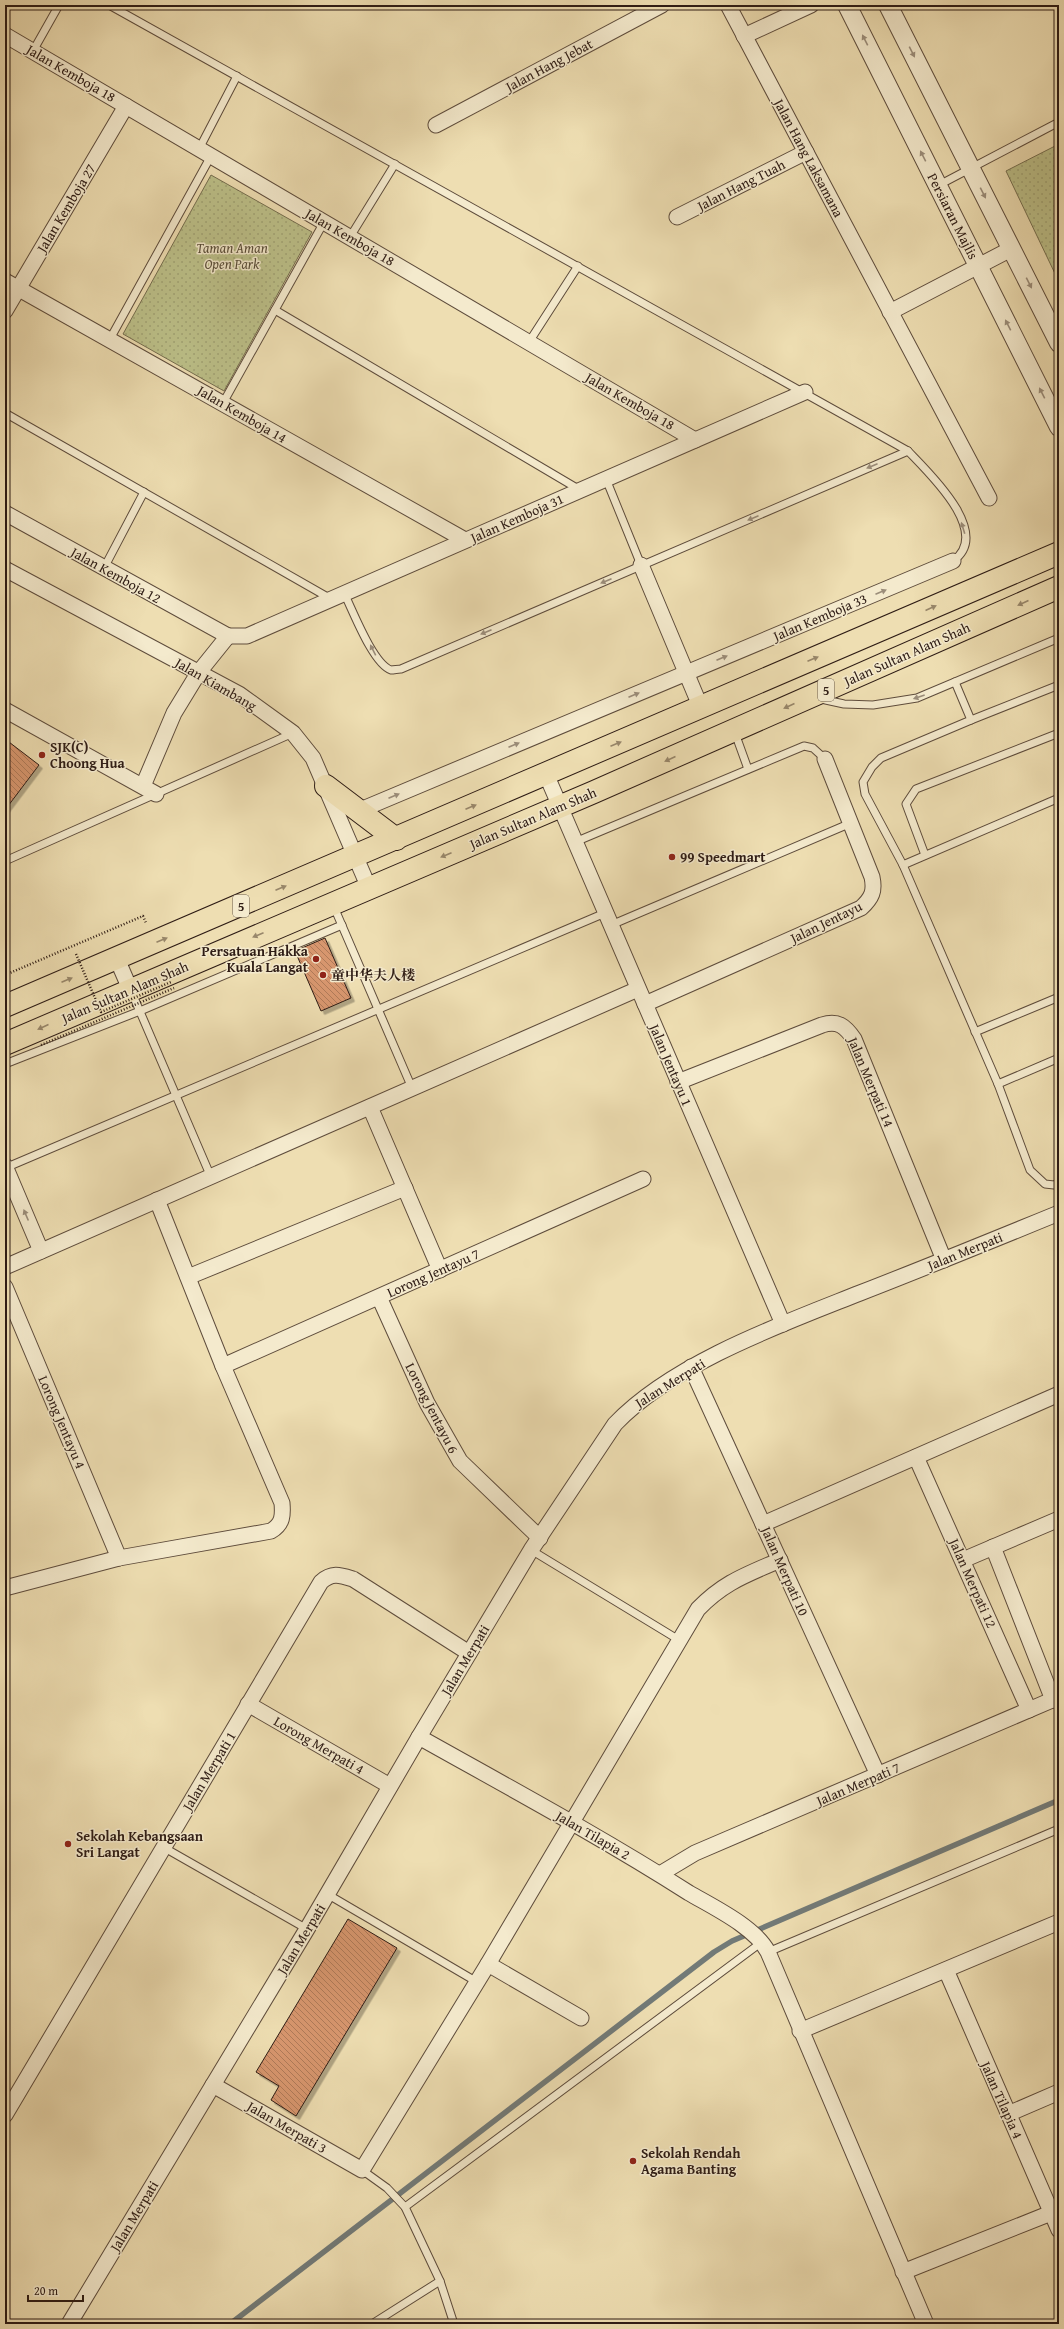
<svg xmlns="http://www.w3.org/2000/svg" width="1064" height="2329" viewBox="0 0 1064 2329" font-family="'Gentium Book Plus','Noto Serif SC',serif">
<defs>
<pattern id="grass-dots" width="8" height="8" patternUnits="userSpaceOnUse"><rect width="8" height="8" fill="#bcc089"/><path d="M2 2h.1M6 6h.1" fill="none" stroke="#a2a475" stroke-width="1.8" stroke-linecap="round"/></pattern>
<pattern id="building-back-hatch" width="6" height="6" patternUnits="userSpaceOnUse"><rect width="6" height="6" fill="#d7966e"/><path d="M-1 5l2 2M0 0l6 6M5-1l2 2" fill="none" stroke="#af7a59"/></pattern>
<filter id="shadow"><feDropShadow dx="3.5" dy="3.5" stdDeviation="0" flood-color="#0004"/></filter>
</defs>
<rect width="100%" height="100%" fill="#eedeb2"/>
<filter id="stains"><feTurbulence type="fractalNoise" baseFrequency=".005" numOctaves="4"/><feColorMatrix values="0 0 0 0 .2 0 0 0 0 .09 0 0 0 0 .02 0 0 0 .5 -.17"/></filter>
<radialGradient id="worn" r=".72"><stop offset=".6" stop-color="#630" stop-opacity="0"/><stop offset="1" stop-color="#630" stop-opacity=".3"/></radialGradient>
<!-- grass -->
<g fill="url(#grass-dots)" stroke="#756e4f">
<polygon points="1059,144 1059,282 1006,171"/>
<polygon points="211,175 312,232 224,391 123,334"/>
</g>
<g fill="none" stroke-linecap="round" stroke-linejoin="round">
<!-- stream -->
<polyline stroke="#727a77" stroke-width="5.5" points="230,2324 714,1952 732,1941 1059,1800"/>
</g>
<!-- building -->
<g fill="url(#building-back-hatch)" stroke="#2e1c15" filter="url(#shadow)">
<polygon points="5,739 39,765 5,810"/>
<polygon points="325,938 351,998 321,1011 295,951"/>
<polygon points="348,1919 397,1948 296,2116 271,2100 279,2086 256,2072"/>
</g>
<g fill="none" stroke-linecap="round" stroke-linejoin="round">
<!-- service casing -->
<g stroke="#5e4c3c" stroke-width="9">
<g id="service">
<path d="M109,5L908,451C929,473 993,533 953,561"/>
<polyline points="33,51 59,5"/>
<polyline points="199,149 237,76"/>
<polyline points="939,185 1059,122"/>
<polyline points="350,237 395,164"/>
<polyline points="275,310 580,490"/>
<polyline points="110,339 211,156"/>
<polyline points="529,342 578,266"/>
<polyline points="223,403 324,222"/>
<polyline points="5,413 331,599"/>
<polyline points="606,479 641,565"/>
<polyline points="104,568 144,492"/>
<path d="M344,593C353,611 373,664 391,670C394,670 398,669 401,669L908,451"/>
<polyline points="955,682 971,720 881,758 872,767 863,782 865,794 903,865 998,1084 1030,1170 1045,1184 1054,1185 1059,1183"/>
<polyline points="821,699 844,704 873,705 917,698 1059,638"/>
<polyline points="971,720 1059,685"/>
<polyline points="735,733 748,769"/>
<polyline points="575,842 804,746 813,748 825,759"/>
<polyline points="925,855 906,804 916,789 1059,733"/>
<polyline points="5,861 293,733"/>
<polyline points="903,865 1059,798"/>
<polyline points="334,907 412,1088"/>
<polyline points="611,925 851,823"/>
<polyline points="132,993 211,1177"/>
<polyline points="975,1032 1059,997"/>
<polyline points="5,1064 140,1011 342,925"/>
<polyline points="998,1084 1059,1058"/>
<polyline points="5,1168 605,913"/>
<polyline points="531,1550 679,1640"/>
<polyline points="163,1847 307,1929"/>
<polyline points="327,1894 477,1982"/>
<polyline points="768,1952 1059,1829"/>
<polyline points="362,2170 387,2188 405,2207 440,2281 454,2324"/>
<polyline points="405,2207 762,1942"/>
<polyline points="372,2324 440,2281"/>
</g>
</g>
<!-- minor casing -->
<g stroke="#5e4c3c" stroke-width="17">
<g id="minor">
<polyline points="728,5 989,498"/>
<polyline points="5,35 695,440"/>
<polyline points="744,36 811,5"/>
<polyline points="436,125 662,5"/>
<polyline points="677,217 806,152"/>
<polyline points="5,281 465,540"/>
<polyline points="5,311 126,106"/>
<polyline points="890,312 1011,249"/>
<polyline points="5,513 228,636"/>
<polyline points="641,565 701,708"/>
<polyline points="5,569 239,694 293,733 313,758 369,888"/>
<polyline points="228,636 247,636 805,392"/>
<polyline points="5,710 156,794"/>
<polyline points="546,774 783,1324"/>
<polyline points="143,786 174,713 199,672 228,636"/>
<polyline points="358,811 953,561"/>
<polyline points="117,959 130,989"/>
<path d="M645,1004L861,908C872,898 875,891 872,877L825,759"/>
<path d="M678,1082L822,1025C838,1020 845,1026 854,1039L944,1260"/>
<polyline points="370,1107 440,1270"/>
<polyline points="5,1166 41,1251"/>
<polyline points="5,1267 638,989"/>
<polyline points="188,1277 405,1188"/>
<polyline points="5,1287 119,1558"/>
<polyline points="379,1297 427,1403 460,1461 540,1538"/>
<polyline points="223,1366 643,1179"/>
<polyline points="691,1367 878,1775"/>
<polyline points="916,1457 1029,1710"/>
<polyline points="763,1524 1059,1394"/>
<polyline points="993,1547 1053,1700"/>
<polyline points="963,1560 1059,1519"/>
<path d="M5,1588L119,1558L271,1531C283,1524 283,1515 282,1503L223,1366L157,1200"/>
<polyline points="248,1704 390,1786"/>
<path d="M419,1737C510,1788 601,1837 689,1893C713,1907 755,1927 768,1952L926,2324"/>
<polyline points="660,1874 695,1853 1059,1697"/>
<polyline points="488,1964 581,2018"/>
<polyline points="946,1970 1059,2230"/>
<polyline points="800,2031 1059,1922"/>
<path d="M213,2085L362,2170L488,1964L698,1609C724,1582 746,1575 780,1560"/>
<polyline points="1008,2114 1059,2092"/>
<path d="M5,2115L321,1582C332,1572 340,1575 353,1579L469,1653"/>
<polyline points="903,2272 1051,2213"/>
<path d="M69,2324L307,1929L419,1737L531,1550L615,1424C673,1363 782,1324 860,1293C927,1267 993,1240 1059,1213"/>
</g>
</g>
<!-- tertiary casing -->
<g stroke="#5e4c3c" stroke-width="20">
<g id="tertiary">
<polyline points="847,5 1059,427"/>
<polyline points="888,5 1059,343"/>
</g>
</g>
<!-- trunk casing -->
<g stroke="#2e1c15" stroke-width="24">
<g id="trunk">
<polyline points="326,786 396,839"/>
<polyline points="5,1006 1059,553"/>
<polyline points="5,1044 594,792 1059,587"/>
</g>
</g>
<!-- path -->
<polyline stroke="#2e1c15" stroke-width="2.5" stroke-dasharray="1 2" stroke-linecap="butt" points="5,975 143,916 146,923"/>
<!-- service -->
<use href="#service" stroke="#f4eacd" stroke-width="7"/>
<!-- minor -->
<use href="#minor" stroke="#f4eacd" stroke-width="15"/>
<!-- tertiary -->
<use href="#tertiary" stroke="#f4eacd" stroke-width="18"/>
<!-- trunk -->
<use href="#trunk" stroke="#eedeb2" stroke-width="22"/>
<!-- path-bridge -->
<g stroke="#2e1c15" stroke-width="2.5" stroke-dasharray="1 2" stroke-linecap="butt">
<polyline points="76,954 101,1012 171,982"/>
<polyline points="41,1045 174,988"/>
</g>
</g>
<!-- one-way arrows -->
<defs><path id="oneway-solid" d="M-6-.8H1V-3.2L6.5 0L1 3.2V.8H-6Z"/></defs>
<g fill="#9b8d7a">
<use href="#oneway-solid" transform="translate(865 40) rotate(-117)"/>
<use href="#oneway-solid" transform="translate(912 52) rotate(63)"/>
<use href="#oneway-solid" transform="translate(923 156) rotate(-117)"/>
<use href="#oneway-solid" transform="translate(983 193) rotate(63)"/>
<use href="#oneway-solid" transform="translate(1029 283) rotate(63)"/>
<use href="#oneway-solid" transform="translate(1008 325) rotate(-117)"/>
<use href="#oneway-solid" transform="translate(1042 393) rotate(-117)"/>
<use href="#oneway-solid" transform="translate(872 466) rotate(157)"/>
<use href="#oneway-solid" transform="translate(753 518) rotate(157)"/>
<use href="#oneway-solid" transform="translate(963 528) rotate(-107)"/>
<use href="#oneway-solid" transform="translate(606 581) rotate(157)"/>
<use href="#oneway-solid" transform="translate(881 592) rotate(-23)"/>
<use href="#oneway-solid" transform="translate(486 632) rotate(157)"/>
<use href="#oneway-solid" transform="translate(373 650) rotate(-117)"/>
<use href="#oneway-solid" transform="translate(722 658) rotate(-23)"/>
<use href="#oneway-solid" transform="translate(634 695) rotate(-23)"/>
<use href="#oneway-solid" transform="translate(919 697) rotate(161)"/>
<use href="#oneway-solid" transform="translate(514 745) rotate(-23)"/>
<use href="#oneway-solid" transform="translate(394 796) rotate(-23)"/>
<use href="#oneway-solid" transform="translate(26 1215) rotate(-113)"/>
</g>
<g fill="#98876b">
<use href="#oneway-solid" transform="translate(1023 603) rotate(156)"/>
<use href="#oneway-solid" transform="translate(931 608) rotate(-24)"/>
<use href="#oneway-solid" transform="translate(813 659) rotate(-23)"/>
<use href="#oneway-solid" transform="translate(789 706) rotate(156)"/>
<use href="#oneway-solid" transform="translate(616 744) rotate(-23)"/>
<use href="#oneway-solid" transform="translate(670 759) rotate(156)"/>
<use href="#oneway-solid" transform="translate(471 807) rotate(-23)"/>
<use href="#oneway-solid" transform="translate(446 855) rotate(157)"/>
<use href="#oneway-solid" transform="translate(281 888) rotate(-23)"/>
<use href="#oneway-solid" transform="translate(258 935) rotate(157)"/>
<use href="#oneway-solid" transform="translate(162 940) rotate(-23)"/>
<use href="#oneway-solid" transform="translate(67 980) rotate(-23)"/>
<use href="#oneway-solid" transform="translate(43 1027) rotate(156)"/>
</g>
<!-- markers -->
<g fill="#8f2418" stroke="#f4eacd" stroke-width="1.5">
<circle cx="42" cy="755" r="4"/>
<circle cx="672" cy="857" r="4"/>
<circle cx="316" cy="959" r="4"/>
<circle cx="323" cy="975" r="4"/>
<circle cx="68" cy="1844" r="4"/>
<circle cx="633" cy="2161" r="4"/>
</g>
<g text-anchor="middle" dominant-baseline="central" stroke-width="3" stroke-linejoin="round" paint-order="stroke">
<!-- shield labels -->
<g fill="#f4eacd" stroke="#695a4c" stroke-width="1">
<rect x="818" y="679" width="16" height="22" rx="3"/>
<rect x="233" y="895" width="16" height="22" rx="3"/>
</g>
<g font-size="13" font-weight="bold" fill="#2e1c15">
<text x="826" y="690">5</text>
<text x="241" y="906">5</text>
</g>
<!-- street labels -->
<g font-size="14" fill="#2e1c15" stroke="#f4eacd">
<text transform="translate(549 65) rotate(-28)">Jalan Hang Jebat</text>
<text transform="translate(71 73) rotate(30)">Jalan Kemboja 18</text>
<text transform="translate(809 158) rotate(62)">Jalan Hang Laksamana</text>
<text transform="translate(741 185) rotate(-27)">Jalan Hang Tuah</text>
<text transform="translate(66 208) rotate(-59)">Jalan Kemboja 27</text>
<text transform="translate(953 216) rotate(63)">Persiaran Majlis</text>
<text transform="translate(350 237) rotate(30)">Jalan Kemboja 18</text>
<text transform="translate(630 401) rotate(30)">Jalan Kemboja 18</text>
<text transform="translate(242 414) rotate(30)">Jalan Kemboja 14</text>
<text transform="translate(517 518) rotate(-24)">Jalan Kemboja 31</text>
<text transform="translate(116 575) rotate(29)">Jalan Kemboja 12</text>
<text transform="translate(820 617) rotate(-23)">Jalan Kemboja 33</text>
<text transform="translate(907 654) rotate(-24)">Jalan Sultan Alam Shah</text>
<text transform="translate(216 684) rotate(30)">Jalan Kiambang</text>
<text transform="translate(533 818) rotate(-23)">Jalan Sultan Alam Shah</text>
<text transform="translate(826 922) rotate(-26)">Jalan Jentayu</text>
<text transform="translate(125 992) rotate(-23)">Jalan Sultan Alam Shah</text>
<text transform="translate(671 1065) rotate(67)">Jalan Jentayu 1</text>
<text transform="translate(871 1082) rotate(67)">Jalan Merpati 14</text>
<text transform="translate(965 1251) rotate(-22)">Jalan Merpati</text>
<text transform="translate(433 1273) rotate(-24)">Lorong Jentayu 7</text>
<text transform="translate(670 1383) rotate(-32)">Jalan Merpati</text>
<text transform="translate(432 1408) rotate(63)">Lorong Jentayu 6</text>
<text transform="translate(62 1422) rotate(67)">Lorong Jentayu 4</text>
<text transform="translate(785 1571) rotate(66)">Jalan Merpati 10</text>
<text transform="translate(973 1583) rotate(66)">Jalan Merpati 12</text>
<text transform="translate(465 1660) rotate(-59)">Jalan Merpati</text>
<text transform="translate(319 1745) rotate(30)">Lorong Merpati 4</text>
<text transform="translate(209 1771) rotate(-59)">Jalan Merpati 1</text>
<text transform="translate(858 1784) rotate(-23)">Jalan Merpati 7</text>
<text transform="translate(593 1835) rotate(30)">Jalan Tilapia 2</text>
<text transform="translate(301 1939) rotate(-59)">Jalan Merpati</text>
<text transform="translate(1002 2100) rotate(66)">Jalan Tilapia 4</text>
<text transform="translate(287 2127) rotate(30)">Jalan Merpati 3</text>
<text transform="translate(134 2216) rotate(-59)">Jalan Merpati</text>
</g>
<!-- park labels -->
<g font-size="14" font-style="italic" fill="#594d38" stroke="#f4eacd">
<text x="232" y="248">Taman Aman<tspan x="232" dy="16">Open Park</tspan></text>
</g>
<!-- poi labels -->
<g font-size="14" font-weight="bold" fill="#2e1c15" stroke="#f4eacd" text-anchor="start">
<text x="50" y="747">SJK(C)<tspan x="50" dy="16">Choong Hua</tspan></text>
<text x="680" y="857">99 Speedmart</text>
<text x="308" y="951" text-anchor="end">Persatuan Hakka<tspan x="308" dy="16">Kuala Langat</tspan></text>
<text x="331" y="975">童中华夫人楼</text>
<text x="76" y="1836">Sekolah Kebangsaan<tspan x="76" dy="16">Sri Langat</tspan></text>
<text x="641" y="2153">Sekolah Rendah<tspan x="641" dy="16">Agama Banting</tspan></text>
</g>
</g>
<!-- margin -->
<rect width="1064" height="2329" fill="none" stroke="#eedeb2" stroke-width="20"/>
<rect x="6" y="6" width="1052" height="2317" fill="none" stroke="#2e1c15" stroke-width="2"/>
<rect x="10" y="10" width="1044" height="2309" fill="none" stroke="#2e1c15"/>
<!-- scale -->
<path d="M28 2295v6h55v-6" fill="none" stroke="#2e1c15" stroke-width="2"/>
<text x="34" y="2295" font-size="12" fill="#2e1c15" stroke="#f4eacd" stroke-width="3" paint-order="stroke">20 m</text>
<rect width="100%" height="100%" filter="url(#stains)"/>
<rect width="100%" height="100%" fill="url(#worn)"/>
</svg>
